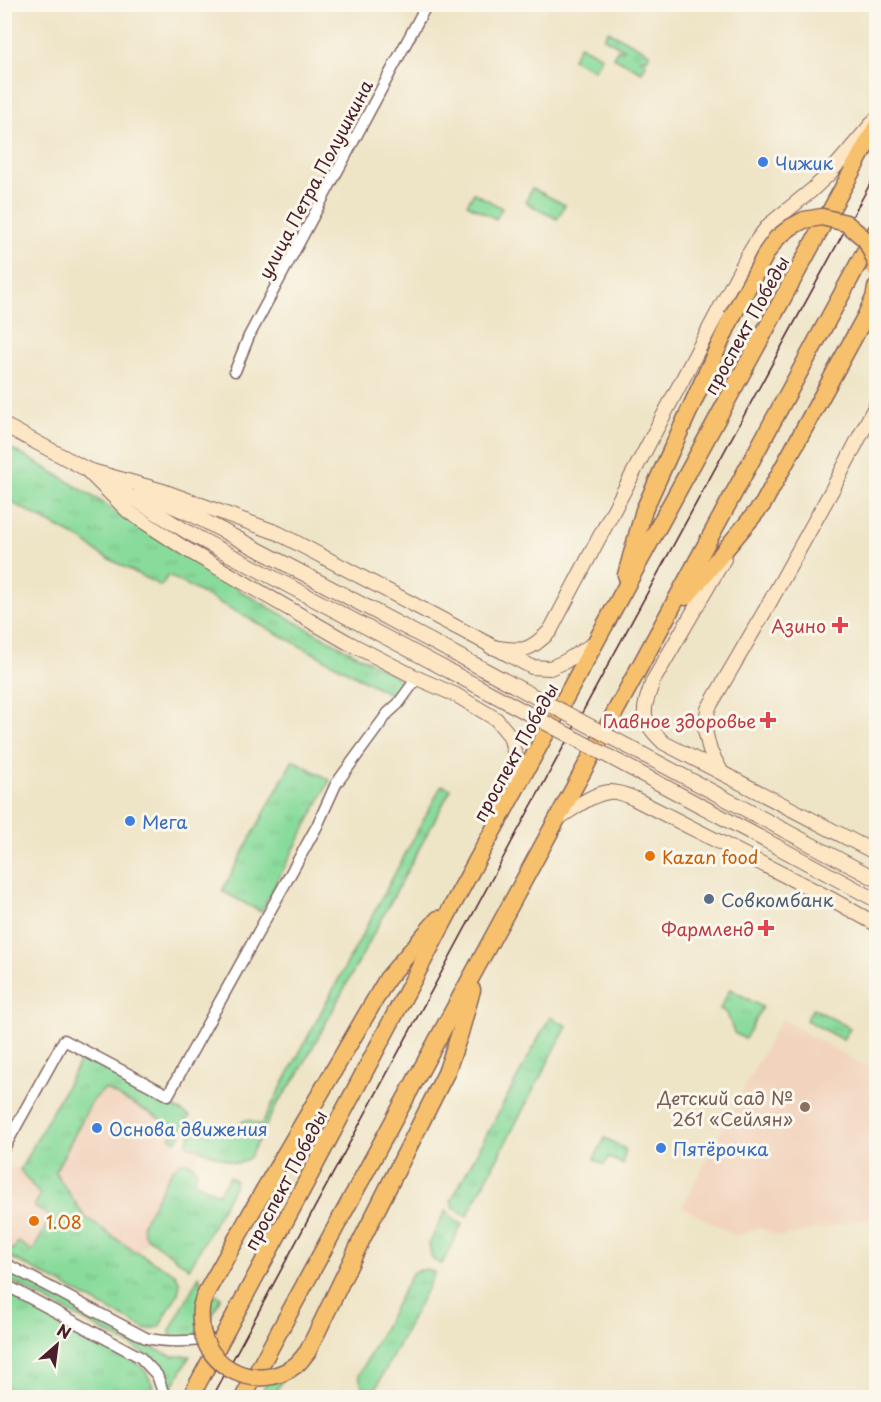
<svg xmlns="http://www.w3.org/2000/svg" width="881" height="1402" viewBox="0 0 881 1402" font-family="'Playpen Sans',sans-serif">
<defs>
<pattern id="grass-tufts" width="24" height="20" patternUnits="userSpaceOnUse" patternTransform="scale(1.5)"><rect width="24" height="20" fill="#89db9b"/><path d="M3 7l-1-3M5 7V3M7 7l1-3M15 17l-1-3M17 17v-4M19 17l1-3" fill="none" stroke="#78bc86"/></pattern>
</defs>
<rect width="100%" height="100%" fill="#fbf7ec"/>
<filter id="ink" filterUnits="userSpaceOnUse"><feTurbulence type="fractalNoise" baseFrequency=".0167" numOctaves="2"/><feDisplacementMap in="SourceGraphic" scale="12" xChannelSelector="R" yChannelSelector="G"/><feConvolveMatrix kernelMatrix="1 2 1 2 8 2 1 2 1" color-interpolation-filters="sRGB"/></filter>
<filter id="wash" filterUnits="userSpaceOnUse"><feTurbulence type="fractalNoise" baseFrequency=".008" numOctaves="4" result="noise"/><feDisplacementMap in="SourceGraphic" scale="24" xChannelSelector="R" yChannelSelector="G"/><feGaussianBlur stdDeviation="1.35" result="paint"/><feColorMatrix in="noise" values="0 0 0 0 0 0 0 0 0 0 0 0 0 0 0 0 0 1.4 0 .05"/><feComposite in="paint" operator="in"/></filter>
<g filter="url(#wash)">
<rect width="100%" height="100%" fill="#eee4c6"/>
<!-- built -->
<g fill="#f2d4be">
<polygon points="781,1019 876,1072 876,1206 869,1218 781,1237 761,1228 736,1236 682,1207 717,1139"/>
<polygon points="106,1089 177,1127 171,1139 200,1150 194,1166 190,1163 144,1235 149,1239 137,1252 84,1216 55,1172 92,1101"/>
<polygon points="13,1167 20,1170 26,1175 30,1184 40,1195 51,1217 33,1252 18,1243 13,1250 5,1245 4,1170"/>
</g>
<!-- grass -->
<g fill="url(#grass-tufts)" stroke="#6a7d63" stroke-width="1.5">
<polygon points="608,31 650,53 646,60 641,58 640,60 646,64 642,72 613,57 618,49 622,51 624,49 604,38"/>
<polygon points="532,188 565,205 557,219 527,203 526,201"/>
<path d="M4,445C88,489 165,545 246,594C295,623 345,649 395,675L403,683V695L399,699L168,575L161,586L100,554L82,540L5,499Z"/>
<polygon points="293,760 330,780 261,912 222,891"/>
<polygon points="442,785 451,789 299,1073 276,1106 249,1158 243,1162 235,1163 186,1144 198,1120 222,1131 229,1130 246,1120 249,1120 261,1125"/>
<polygon points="730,989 762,1007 745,1039 734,1033 727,1013 720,1009"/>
<polygon points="813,1008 850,1028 843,1040 806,1020"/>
<polygon points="550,1017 567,1026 467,1216 454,1208 451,1201"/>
<polygon points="82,1057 190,1116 177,1141 170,1138 176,1127 105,1089 92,1101 55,1172 84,1216 128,1247 175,1274 180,1283 178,1293 159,1327 147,1330 5,1254 5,1245 13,1250 18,1242 33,1251 51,1217 34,1207 40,1195 20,1170"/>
<polygon points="605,1138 625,1149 623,1165 609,1157 604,1165 594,1159"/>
<polygon points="185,1162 190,1163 197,1170 194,1182 218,1194 229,1177 235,1180 234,1186 191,1266 189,1268 144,1235 142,1225 172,1170 180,1163"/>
<polygon points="446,1210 454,1220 462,1224 442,1264 432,1259 429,1244"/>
<path d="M4,1268L157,1350L172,1356H190L169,1392C165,1374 157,1362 141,1351L5,1278Z"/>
<polygon points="427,1269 435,1273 372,1396 363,1392 359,1375 413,1272"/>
<path d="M199,1276L203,1288L221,1297C214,1310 206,1334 190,1338C184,1339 177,1338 171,1338L170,1331Z"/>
<path d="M5,1292L141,1366C150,1376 153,1385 155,1397H5Z"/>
<polygon points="283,1378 273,1397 259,1398 267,1382"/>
</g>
<!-- pitch -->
<g fill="#89db9b" stroke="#6a7d63" stroke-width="1.5">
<polygon points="580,45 602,57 594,70 572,59"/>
<polygon points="474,193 502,208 496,219 467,204"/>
</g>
</g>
<g filter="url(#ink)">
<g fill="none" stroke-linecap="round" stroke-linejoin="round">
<!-- minor casing -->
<g stroke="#836461" stroke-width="13">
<g id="minor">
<polyline points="235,371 249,336 427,4"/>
<polyline points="4,1148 64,1040 168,1095 317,826 336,784 388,713 398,704 417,678"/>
<path d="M4,1263L146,1338C167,1343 188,1342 210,1339"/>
<polyline points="4,1284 140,1357 157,1375 165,1398"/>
</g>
</g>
<!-- secondary casing -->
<g stroke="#836461" stroke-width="16">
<g id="secondary">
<polyline points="4,425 86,469 189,533 421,656"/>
<polyline points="86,469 129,512 184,548 347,642 417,678 456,695 496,719 510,736 517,762 515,789"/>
<polyline points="88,470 163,491 278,533 532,667 550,668 564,662 595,643"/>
<polyline points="141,492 193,515 429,640"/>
<path d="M724,559L653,681C642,712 639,719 664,743L876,853"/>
<path d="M491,647C522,651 527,654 550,631L747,257L758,239L769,225L812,190L830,173L876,119"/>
<polyline points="722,773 710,751 705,730 708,709 766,609 832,490 876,405"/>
<path d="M557,819C572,810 591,794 609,792C617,791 626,795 633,798L833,900L876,924"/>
<polyline points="784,830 876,879"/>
<polyline points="776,846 876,900"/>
</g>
</g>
<!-- primary casing -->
<g stroke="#836461" stroke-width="19">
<g id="primary">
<polyline points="626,575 644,510 732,317"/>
<polyline points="686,597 763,504 865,317 874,298 876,288"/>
<polyline points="264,1190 387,979 438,919"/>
<polyline points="360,1243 446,1073 460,1033 472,990"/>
<polyline points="190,1398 303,1188 458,895 876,127"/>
<polyline points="243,1398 876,231"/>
</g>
</g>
<!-- minor -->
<use href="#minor" stroke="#fff" stroke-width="10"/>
<!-- secondary -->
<use href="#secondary" stroke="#fce6c4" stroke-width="14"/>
<!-- primary -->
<use href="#primary" stroke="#f7c06c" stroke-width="16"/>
<!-- tram -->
<polyline stroke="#4a1f2b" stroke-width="1.5" points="212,1398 516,834 876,173"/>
<!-- secondary-bridge casing -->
<g stroke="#836461" stroke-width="16" stroke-linecap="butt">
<g id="secondary-bridge">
<polyline points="429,640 784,830"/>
<polyline points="421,656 776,846"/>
</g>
</g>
<!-- primary-bridge casing -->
<g stroke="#836461" stroke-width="19" stroke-linecap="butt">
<g id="primary-bridge">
<polyline points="732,317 767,252 777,238 791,227 804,220 822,217 846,223 866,240 875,260 876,270"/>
<path d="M264,1190L207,1291C205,1297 201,1303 201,1309C200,1313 201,1318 201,1323C204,1369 259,1394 296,1365C300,1362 304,1356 308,1351L360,1243"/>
</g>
</g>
<!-- secondary-bridge -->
<use href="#secondary-bridge" stroke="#fce6c4" stroke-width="14"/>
<!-- primary-bridge -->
<use href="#primary-bridge" stroke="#f7c06c" stroke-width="16"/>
</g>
</g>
<!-- markers -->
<g fill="#3f7fe0" stroke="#fbf7ec" stroke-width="2">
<circle cx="763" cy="162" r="6"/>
<circle cx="130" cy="821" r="6"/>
<circle cx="97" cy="1128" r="6"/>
<circle cx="661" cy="1148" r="6"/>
</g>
<g fill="#e0444e" stroke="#fbf7ec" stroke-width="2">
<path d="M837 616h6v6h6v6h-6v6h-6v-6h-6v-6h6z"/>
<path d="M765 711h6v6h6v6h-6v6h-6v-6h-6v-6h6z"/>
<path d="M763 919h6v6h6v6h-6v6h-6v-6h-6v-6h6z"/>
</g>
<g fill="#e8710a" stroke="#fbf7ec" stroke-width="2">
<circle cx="650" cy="856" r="6"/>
<circle cx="34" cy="1221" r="6"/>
</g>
<circle fill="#5c6f8a" stroke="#fbf7ec" stroke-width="2" cx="709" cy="899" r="6"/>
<circle fill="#8d6e63" stroke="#fbf7ec" stroke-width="2" cx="805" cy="1107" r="6"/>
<g text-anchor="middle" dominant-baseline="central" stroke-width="6" stroke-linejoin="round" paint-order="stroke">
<!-- shop labels -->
<g font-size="18" fill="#366cbe" stroke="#fbf7ec" text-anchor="start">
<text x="775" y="162">Чижик</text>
<text x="142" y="821">Мега</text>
<text x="109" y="1128">Основа движения</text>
<text x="673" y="1148">Пятёрочка</text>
</g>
<!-- street labels -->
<g font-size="18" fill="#4a1f2b" stroke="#fbf7ec">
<text transform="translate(315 179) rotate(-62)">улица Петра Полушкина</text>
<text transform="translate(746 325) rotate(-61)">проспект Победы</text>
<text transform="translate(515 752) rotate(-61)">проспект Победы</text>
<text transform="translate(285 1180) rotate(-62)">проспект Победы</text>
</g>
<!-- health labels -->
<g font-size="18" fill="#be3a42" stroke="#fbf7ec" text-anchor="end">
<text x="826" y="625">Азино</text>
<text x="756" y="720">Главное здоровье</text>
<text x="754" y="928">Фармленд</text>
</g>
<!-- food labels -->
<g font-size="18" fill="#c56008" stroke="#fbf7ec" text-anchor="start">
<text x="662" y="856">Kazan food</text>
<text x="46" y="1221">1.08</text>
</g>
<!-- service labels -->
<g font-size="18" fill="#4e5e75" stroke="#fbf7ec" text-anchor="start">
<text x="721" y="899">Совкомбанк</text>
</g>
<!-- education labels -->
<g font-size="18" fill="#785e54" stroke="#fbf7ec" text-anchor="end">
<text x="793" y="1097">Детский сад №<tspan x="793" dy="21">261 «Сейлян»</tspan></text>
</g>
</g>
<!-- margin -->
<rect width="881" height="1402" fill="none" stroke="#fbf7ec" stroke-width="24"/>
<!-- north arrow -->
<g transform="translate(57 1345) rotate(28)" stroke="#fbf7ec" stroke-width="4.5" paint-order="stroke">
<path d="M0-4.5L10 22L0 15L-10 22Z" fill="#4a1f2b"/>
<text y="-9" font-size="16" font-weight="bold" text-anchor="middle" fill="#4a1f2b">N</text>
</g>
</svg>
